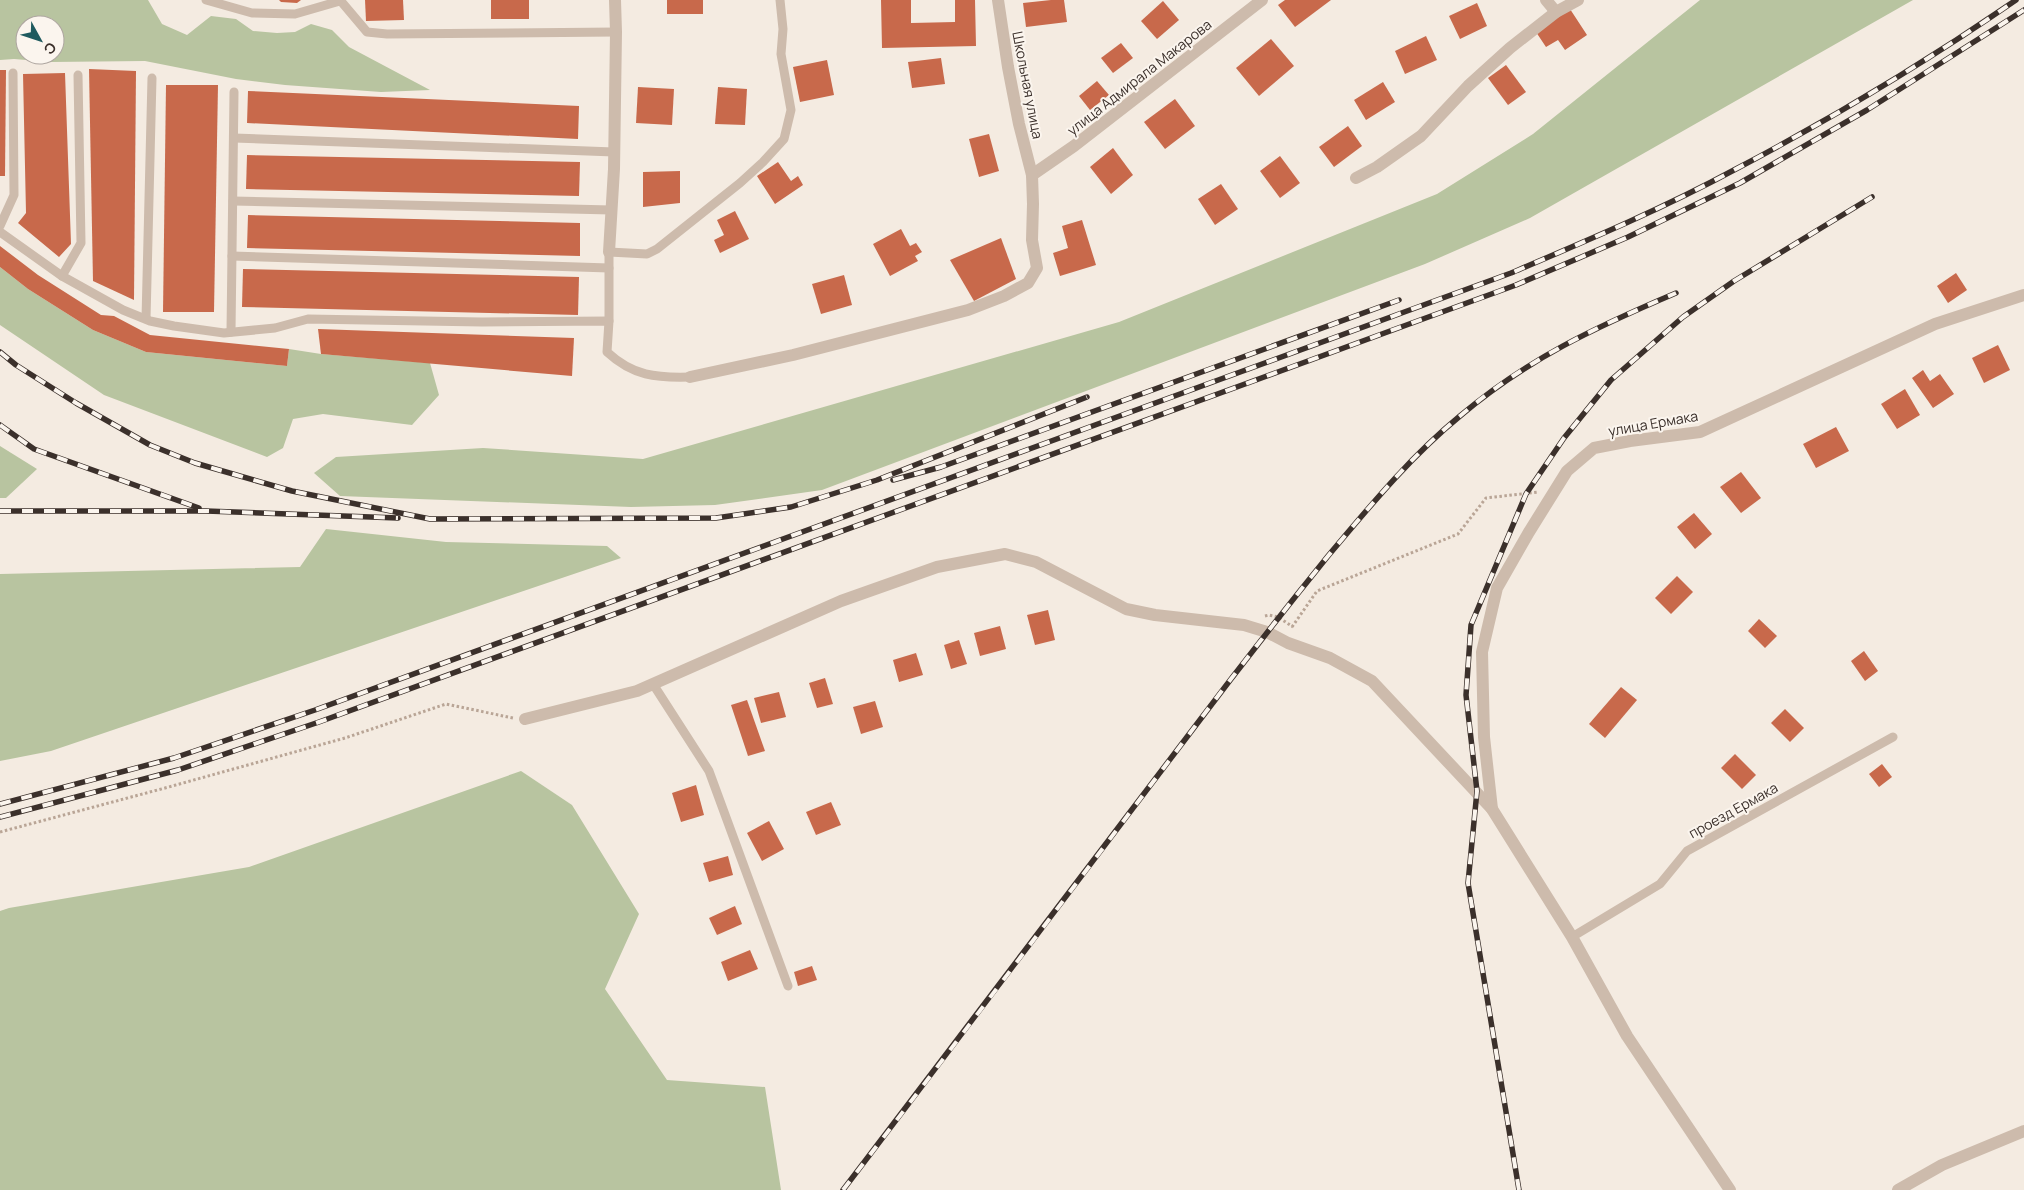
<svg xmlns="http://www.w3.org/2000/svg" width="2024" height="1190" viewBox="0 0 2024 1190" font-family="Manrope,sans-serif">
<rect width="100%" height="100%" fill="#f4ebe1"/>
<!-- green -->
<g fill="#b8c4a0" fill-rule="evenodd">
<path d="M0,0H148L162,24L187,35L211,16L236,19L253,31L277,33L295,32L311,24L332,30L349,47L430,90L381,92L285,85L236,79L145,61L51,62L14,59L0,60ZM25,25H55V55H25Z"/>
<polygon points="1700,0 1913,0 1530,218 1425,264 822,490 715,505 631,507 340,496 314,473 336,457 483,448 643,459 1119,322 1437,194 1533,134"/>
<polygon points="0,267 28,289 93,330 146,352 287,366 289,349 321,354 430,363 439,395 412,425 323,414 293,419 283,448 267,457 104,395 0,325"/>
<polygon points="0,446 37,469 6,498 0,498"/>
<polygon points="326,529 446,542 607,546 621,558 51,751 0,761 0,574 300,567"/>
<polygon points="521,771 572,805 639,914 605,989 667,1080 765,1087 781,1190 0,1190 0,911 9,908 249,867"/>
</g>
<!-- building -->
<g fill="#c8694b">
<polygon points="279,0 301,0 297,3 281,2"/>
<polygon points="365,0 403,0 404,20 366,21"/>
<rect x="491" y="0" width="38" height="19"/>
<rect x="667" y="0" width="36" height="14"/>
<polygon points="881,0 911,0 911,23 955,22 955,0 975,0 976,46 882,48"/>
<polygon points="1051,0 1064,0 1067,22 1026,27 1023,3"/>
<polygon points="1285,0 1331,0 1295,27 1278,5"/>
<polygon points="1163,1 1179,20 1157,39 1141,21"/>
<polygon points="1477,3 1487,26 1460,39 1449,16"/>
<polygon points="1570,9 1587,35 1565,50 1558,40 1546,47 1536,32"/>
<polygon points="1426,36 1437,60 1405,74 1395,51"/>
<polygon points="1271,39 1294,66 1259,96 1236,68"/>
<polygon points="1121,43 1133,58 1113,73 1101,58"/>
<polygon points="941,58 945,84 912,88 908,62"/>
<polygon points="827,60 834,95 800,102 793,67"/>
<polygon points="1506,65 1526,92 1508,105 1488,78"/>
<polygon points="89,69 136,71 134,300 93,281"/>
<polygon points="0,70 6,70 5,176 0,176"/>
<polygon points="65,73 71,244 59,257 18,223 26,213 23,74"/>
<polygon points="1097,81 1109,95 1090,110 1079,96"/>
<polygon points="1383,82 1395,102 1366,120 1354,100"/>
<polygon points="166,85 218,85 214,312 163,312"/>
<polygon points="638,87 674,89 672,125 636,123"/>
<polygon points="718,87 747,89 745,125 715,124"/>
<polygon points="248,91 579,106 578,139 247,123"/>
<polygon points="1175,99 1195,126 1165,149 1144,122"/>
<polygon points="1348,126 1362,146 1334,167 1319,147"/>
<polygon points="989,134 999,171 979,177 969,139"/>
<polygon points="1113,148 1133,175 1111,194 1090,167"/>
<polygon points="247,155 580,162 579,196 246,189"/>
<polygon points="1280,156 1300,183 1280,198 1260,171"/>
<polygon points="778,162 791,181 798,176 803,185 775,204 757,176"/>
<polygon points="680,171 680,203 643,207 643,172"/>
<polygon points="1221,184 1238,209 1215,225 1198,199"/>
<polygon points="735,211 749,239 720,253 714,240 724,235 717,220"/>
<polygon points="248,215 580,223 580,256 247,248"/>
<polygon points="1082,220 1096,265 1060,276 1053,253 1068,248 1062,226"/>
<polygon points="901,229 910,246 916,243 922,252 915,256 918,261 890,276 873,244"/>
<polygon points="1001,238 1016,279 974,301 950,260"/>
<polygon points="0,246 38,275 101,315 114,316 150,335 289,349 287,366 146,352 93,330 28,289 0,267"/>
<polygon points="243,269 579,277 578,315 242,307"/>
<polygon points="1956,273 1967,290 1948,303 1937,286"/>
<polygon points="844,275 852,305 821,314 812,284"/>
<polygon points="318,329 574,338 572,376 321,354"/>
<polygon points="1998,345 2010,370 1984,383 1972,358"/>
<polygon points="1923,370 1930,381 1940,374 1954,394 1933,408 1912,378"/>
<polygon points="1905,389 1920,415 1897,429 1881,404"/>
<polygon points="1836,427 1849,451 1816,468 1803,444"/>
<polygon points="1741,472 1761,498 1741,513 1720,487"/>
<polygon points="1694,513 1712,534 1695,549 1677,527"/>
<polygon points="1677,576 1693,592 1671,614 1655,598"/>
<polygon points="1048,610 1055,640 1035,645 1027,615"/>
<polygon points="1759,619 1777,636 1765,648 1748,631"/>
<polygon points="1000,626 1006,649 980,656 974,633"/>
<polygon points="959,640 967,664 951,669 944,645"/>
<polygon points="1864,651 1878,671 1865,681 1851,661"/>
<polygon points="916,653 923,675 899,682 893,660"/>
<polygon points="825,678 833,704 817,708 809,683"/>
<polygon points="1621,687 1637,700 1605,738 1589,724"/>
<polygon points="779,692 786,717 761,723 754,698"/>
<polygon points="747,700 765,751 748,756 731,705"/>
<polygon points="875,701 883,727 861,734 853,707"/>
<polygon points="1785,709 1804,728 1790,742 1771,723"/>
<polygon points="1735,754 1756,775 1742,789 1721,768"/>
<polygon points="1882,764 1892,777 1879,787 1869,774"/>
<polygon points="696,785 704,815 681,822 672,793"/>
<polygon points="831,802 841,825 816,835 806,812"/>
<polygon points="769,821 784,849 762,861 747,833"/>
<polygon points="728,856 733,875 709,882 703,863"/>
<polygon points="735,906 742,924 717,935 709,918"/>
<polygon points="750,950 758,969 728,981 721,962"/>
<polygon points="812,966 817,980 798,986 794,972"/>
</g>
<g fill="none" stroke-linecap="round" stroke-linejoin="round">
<!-- path -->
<g stroke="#b9a596" stroke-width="3" stroke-dasharray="2.5 2.5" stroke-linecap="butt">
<polyline points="1265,616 1269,615 1278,617 1293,627"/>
<polyline points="1292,627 1317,591 1458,534 1486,498 1538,492"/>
<polyline points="0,832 165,788 345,738 446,704 513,718"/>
</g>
<!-- service -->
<g stroke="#cdbbac" stroke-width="9">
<polyline points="206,0 252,13 295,14 340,1"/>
<polyline points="340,0 367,32 387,34 616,32"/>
<polyline points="234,138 614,152"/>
<polyline points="233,201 611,210"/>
<polyline points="0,226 14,195 13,73"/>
<path d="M0,232L62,276L123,310L150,321L174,326L224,333L275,328L308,319L482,322L609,321L607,352C633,376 656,378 690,377"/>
<polyline points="232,256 609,268"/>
<polyline points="62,276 81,243 78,75"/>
<polyline points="146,319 152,78"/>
<polyline points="609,321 609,252 647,254 657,249 740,183 763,162 784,139 791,110 781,54 783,29 780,0"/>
<polyline points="231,332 234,92"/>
<polyline points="653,684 709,771 788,986"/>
<polyline points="1572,937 1660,884 1687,851 1893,737"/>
</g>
<!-- minor -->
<g stroke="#cdbbac" stroke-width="12">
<polyline points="1546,0 1556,12"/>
<polyline points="1032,175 1074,146 1262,0"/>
<polyline points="1356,178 1377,167 1421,136 1468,86 1510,48 1556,12 1578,0"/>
<polyline points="609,252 614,169 616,32 615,0"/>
<polyline points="690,377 793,355 968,310 1004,296 1028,283 1037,268 1032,240 1033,204 1032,175 1019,124 1008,67 998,0"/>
<polyline points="525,719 637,691 841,601 937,567 1005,554 1036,562 1126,609 1155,615 1244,625 1267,632 1288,643 1330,658 1372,681 1492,809 1572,937 1627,1036 1730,1190"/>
<polyline points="1492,809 1484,737 1482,652 1497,588 1529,532 1567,471 1594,448 1630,441 1700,432 1935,324 2024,295"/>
<polyline points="1898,1190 1942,1165 2024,1131"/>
</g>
<!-- rail casing -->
<g stroke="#3b302b" stroke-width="5.5">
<g id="rail">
<polyline points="0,352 16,365 76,403 150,445 195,463 292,491 430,519 716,518 791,507 877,480 1087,397"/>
<polyline points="0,425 34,449 199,508"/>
<polyline points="893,480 941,467 1399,300"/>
<polyline points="0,511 206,511 398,518"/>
<path d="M0,804L174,758L315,710L1511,273C1586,241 1662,209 1734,170C1831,119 1926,62 2016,0"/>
<polyline points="0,817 178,770 319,722 1516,285 1628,237 1740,183 1867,110 2024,10"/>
<path d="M843,1190C960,1038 1075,885 1190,733C1235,673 1281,614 1328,556C1370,506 1410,457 1460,416C1527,359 1596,327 1676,293"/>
<polyline points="1519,1190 1468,883 1477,791 1466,695 1471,625 1526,494 1564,438 1611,380 1683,317 1734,281 1872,197"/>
</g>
</g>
<!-- rail -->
<use href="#rail" stroke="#fbf5ee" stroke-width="4" stroke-dasharray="11" stroke-linecap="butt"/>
</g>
<g text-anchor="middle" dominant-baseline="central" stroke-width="4" stroke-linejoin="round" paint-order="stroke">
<!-- street labels -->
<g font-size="14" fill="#3b302b" stroke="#fbf5ee">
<text transform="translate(1139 77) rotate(-38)">улица Адмирала Макарова</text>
<text transform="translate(1028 85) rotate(79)">Школьная улица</text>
<text transform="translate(1653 423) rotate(-10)">улица Ермака</text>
<text transform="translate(1733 810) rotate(-29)">проезд Ермака</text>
</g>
</g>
<!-- north arrow -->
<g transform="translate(40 40) rotate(130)"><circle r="24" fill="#fbf5ee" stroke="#aea6a0"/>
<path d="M0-4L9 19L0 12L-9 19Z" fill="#1f5a5e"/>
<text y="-8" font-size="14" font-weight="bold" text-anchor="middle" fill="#3b302b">С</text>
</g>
</svg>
